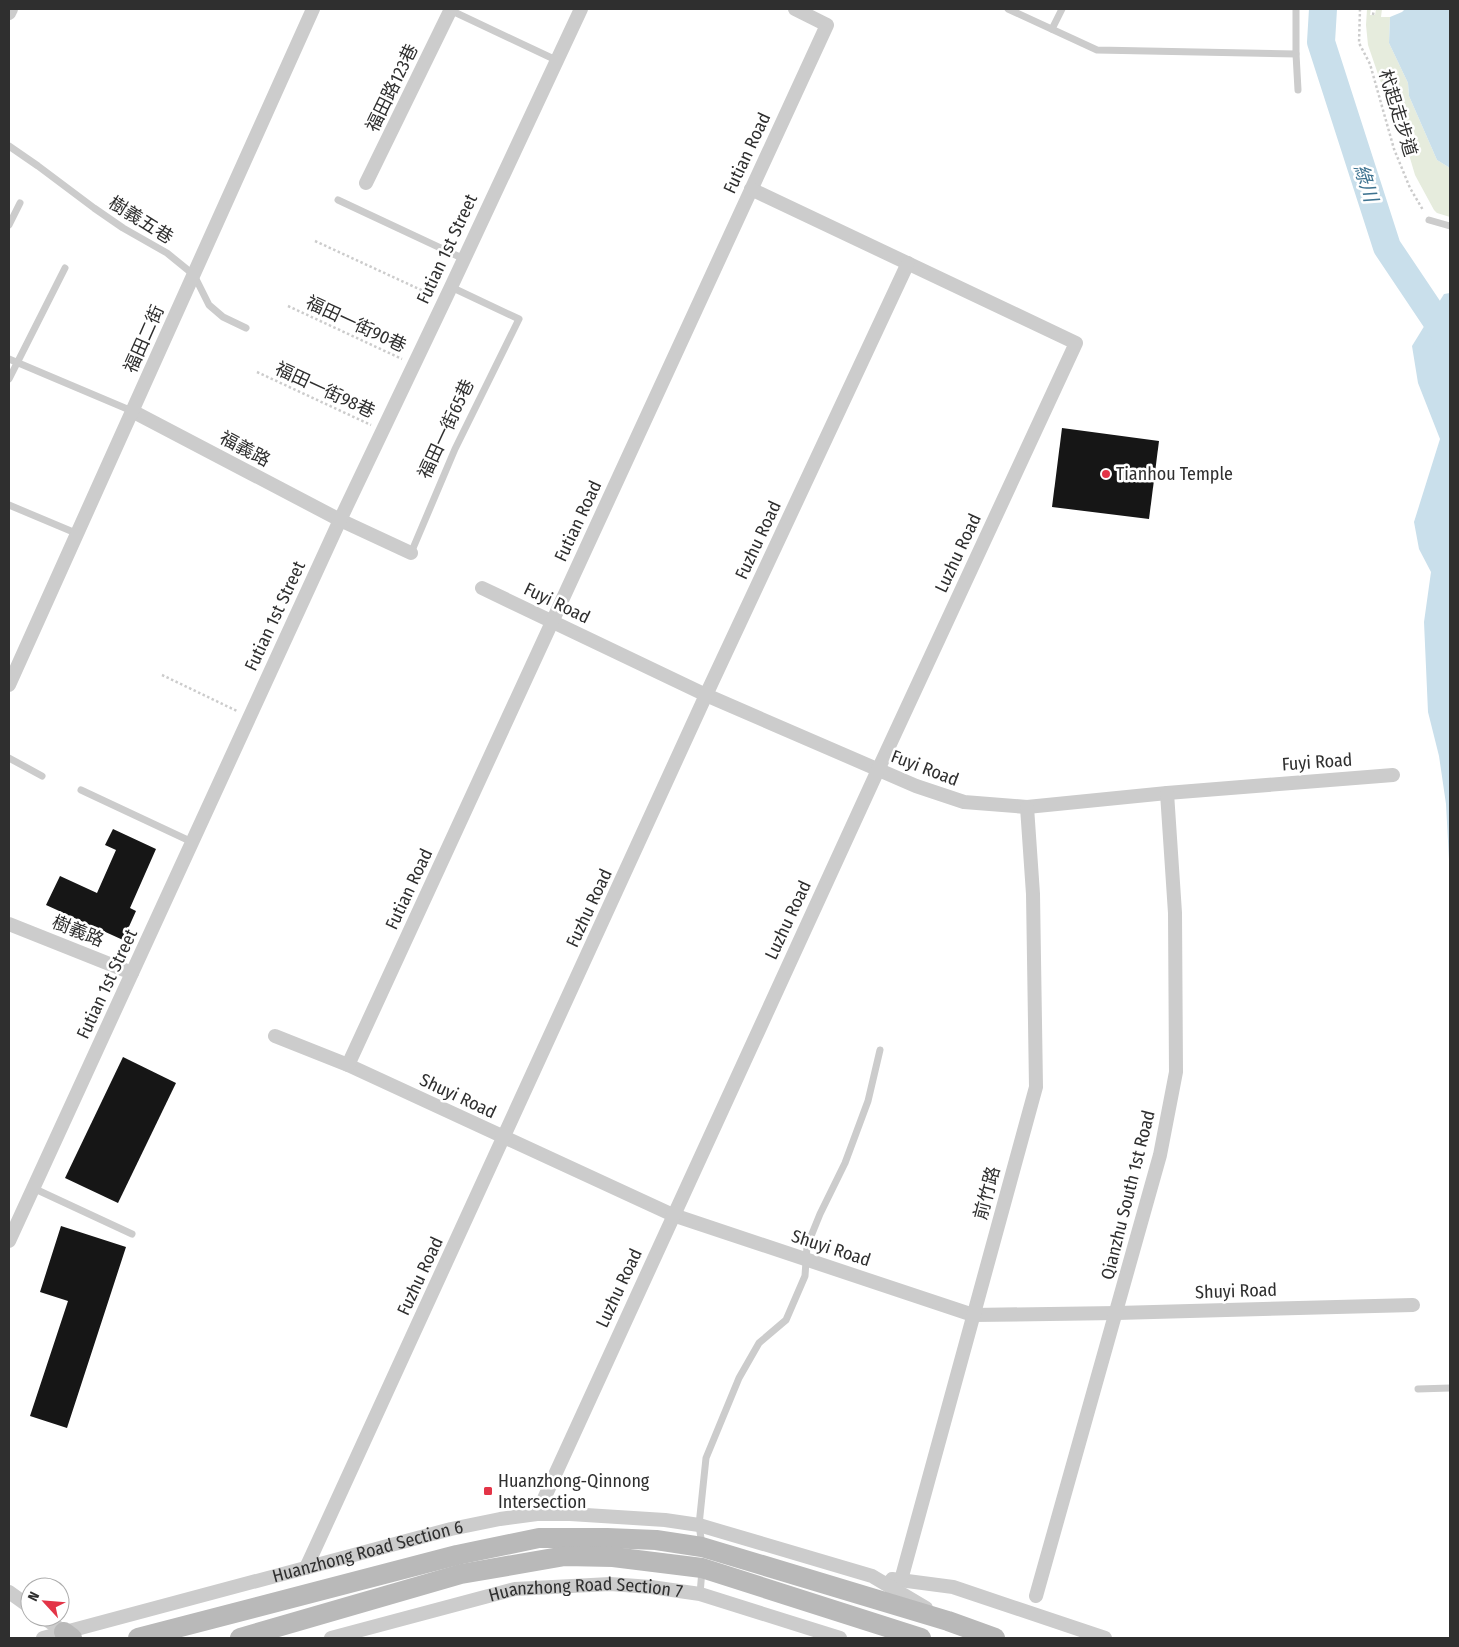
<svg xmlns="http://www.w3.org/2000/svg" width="1459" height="1647" viewBox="0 0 1459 1647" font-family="'Fira Sans Condensed','Noto Sans TC',sans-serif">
<rect width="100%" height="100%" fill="#fff"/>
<!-- green -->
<polygon fill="#e6ecdd" points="1367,9 1371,9 1370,15 1375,15 1376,9 1382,9 1381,17 1390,17 1389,43 1408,83 1409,96 1437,160 1450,168 1450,217 1437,213 1434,210 1415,175 1402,131 1380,80 1368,45 1366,25"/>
<!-- water -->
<g fill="#c9dfeb">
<polygon points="1405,9 1450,9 1450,168 1437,160 1409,96 1408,83 1389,43 1390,17 1402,12"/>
<polygon points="1450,293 1450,878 1446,804 1439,756 1428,712 1424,622 1431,572 1419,549 1414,522 1440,439 1418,383 1412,346 1444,294"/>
</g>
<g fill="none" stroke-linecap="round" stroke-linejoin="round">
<!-- river -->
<polyline stroke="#c9dfeb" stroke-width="28" points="1323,9 1321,42 1387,247 1450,341"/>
</g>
<!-- building -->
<g fill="#161616">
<polygon points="1062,428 1159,441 1149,519 1052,507"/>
<polygon points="113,829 156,849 130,908 136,911 123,940 46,905 60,876 97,893 116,850 105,845"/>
<polygon points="123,1057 176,1083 118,1203 65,1178"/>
<polygon points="61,1226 126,1247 67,1428 30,1416 68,1301 40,1292"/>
</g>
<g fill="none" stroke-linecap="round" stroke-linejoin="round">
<!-- path -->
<g stroke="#ccc" stroke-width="2.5" stroke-dasharray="2.5 2.5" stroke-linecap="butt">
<polyline points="1360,9 1359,43 1370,64 1394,149 1410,188 1423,210"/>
<polyline points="1373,15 1374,9"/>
<polyline points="315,241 432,295"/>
<polyline points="288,306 402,359"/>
<polyline points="257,372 371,425"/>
<polyline points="162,675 237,711"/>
</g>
<!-- lane -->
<g stroke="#ccc" stroke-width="7">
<polyline points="1008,9 1097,50 1296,54 1296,9"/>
<polyline points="450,10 556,60"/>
<polyline points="1052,29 1062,9"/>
<polyline points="1296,54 1298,90"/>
<polyline points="9,146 38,166 94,208 123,228 167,253 194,275 209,305 223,317 246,328"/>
<polyline points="338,200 464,259"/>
<polyline points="1429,220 1450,226"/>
<polyline points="9,225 20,203"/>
<polyline points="9,359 132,411"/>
<polyline points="9,379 65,268"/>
<polyline points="9,505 78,534"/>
<polyline points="411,553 455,449 519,319 451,287"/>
<polyline points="9,758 42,776"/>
<polyline points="81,790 192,842"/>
<polyline points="33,1188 132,1234"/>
<polyline points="1418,1389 1450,1388"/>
<polyline points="702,1545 699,1525 706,1458 739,1378 759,1343 786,1320 805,1276 807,1246 820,1214 845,1163 868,1101 880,1050"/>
<polyline points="700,1594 702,1570"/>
</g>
<!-- street -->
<g stroke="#ccc" stroke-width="14">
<polyline points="9,13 11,9"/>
<polyline points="366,183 451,9"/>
<polyline points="132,411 340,520 411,553"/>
<polyline points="482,588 706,695 916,786 964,802 1027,807 1167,793 1393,775"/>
<polyline points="9,685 313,9"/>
<polyline points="9,924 132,973"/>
<polyline points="275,1036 348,1065 673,1215 973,1315 1117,1313 1413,1305"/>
<polyline points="348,1065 827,25 795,9"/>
<polyline points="9,1241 340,520 451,287 581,9"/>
<polyline points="537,1514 878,770 1076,343 751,189"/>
<polyline points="306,1568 706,695 908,263"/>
<polyline points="892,1579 953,1587 1105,1638"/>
<polyline points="901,1580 1036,1087 1033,894 1027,807"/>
<polyline points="9,1592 30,1607"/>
<polyline points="1036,1596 1160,1155 1176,1072 1175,913 1167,793"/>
<polyline points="43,1617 64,1632"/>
<path id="s1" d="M43,1638L451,1529L500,1519L537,1514H570L665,1520L699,1525L872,1576L926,1608"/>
<path id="s2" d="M331,1638L515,1589L610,1584L651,1587L700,1594L840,1638"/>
</g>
<!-- secondary -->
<g stroke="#b9b9b9" stroke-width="20">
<polyline points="64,1632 72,1638"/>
<polyline points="138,1638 457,1555 539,1538 607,1538 656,1540 702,1547 948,1621 995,1638"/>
<polyline points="240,1638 461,1574 565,1556 613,1557 702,1568 921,1638"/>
</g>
</g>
<!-- markers -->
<g fill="#e33447" stroke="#fff" stroke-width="2">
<circle cx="1106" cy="474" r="5"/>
<rect x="483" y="1486" width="10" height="10" rx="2.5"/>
</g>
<g text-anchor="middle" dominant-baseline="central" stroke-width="5" stroke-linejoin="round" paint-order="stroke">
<!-- street labels -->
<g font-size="18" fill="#2f2f2f" stroke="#fff">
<text transform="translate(392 88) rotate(-64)">福田路123巷</text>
<text transform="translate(1398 113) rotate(73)">杙起走步道</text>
<text transform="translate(747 153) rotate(-65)">Futian Road</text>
<text transform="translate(141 220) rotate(32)">樹義五巷</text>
<text transform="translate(447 249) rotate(-65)">Futian 1st Street</text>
<text transform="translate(356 324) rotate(25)">福田一街90巷</text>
<text transform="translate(144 339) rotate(-66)">福田二街</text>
<text transform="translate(325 390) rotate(25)">福田一街98巷</text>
<text transform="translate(446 429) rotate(-65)">福田一街65巷</text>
<text transform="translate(245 449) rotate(28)">福義路</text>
<text transform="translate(578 521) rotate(-65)">Futian Road</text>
<text transform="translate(758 540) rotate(-65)">Fuzhu Road</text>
<text transform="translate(958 553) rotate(-65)">Luzhu Road</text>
<text transform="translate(557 603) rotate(26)">Fuyi Road</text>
<text transform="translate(275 616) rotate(-65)">Futian 1st Street</text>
<text transform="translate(1317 762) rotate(-4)">Fuyi Road</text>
<text transform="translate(925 768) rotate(21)">Fuyi Road</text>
<text transform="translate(409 889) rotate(-65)">Futian Road</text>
<text transform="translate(589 908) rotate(-65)">Fuzhu Road</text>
<text transform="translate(788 920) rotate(-65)">Luzhu Road</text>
<text transform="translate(78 931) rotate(22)">樹義路</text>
<text transform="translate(107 984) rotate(-65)">Futian 1st Street</text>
<text transform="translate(458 1096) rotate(25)">Shuyi Road</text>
<text transform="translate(987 1193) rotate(-75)">前竹路</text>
<text transform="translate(1128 1195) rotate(-76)">Qianzhu South 1st Road</text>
<text transform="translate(831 1248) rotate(18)">Shuyi Road</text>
<text transform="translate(420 1276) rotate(-65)">Fuzhu Road</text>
<text transform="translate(619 1288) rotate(-65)">Luzhu Road</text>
<text transform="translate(1236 1291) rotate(-2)">Shuyi Road</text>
<text stroke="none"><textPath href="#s1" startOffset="336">Huanzhong Road Section 6</textPath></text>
<text stroke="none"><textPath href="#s2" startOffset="261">Huanzhong Road Section 7</textPath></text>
</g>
<!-- poi labels -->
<g font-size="18" fill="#2f2f2f" stroke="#fff" text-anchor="start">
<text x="1116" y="474">Tianhou Temple</text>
<text x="498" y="1481">Huanzhong-Qinnong<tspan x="498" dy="21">Intersection</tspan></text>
</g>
<!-- water labels -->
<g font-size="19" font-style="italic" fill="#3e7390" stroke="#fff">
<text transform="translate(1366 183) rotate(72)">綠川</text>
</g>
</g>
<!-- border -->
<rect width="1459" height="1647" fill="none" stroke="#2f2f2f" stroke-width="20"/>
<!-- north arrow -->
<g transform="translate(45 1602) rotate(296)"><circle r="24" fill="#ffffff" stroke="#acacac"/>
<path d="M0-4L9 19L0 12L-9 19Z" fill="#e33447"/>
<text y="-8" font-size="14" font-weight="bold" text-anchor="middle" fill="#2f2f2f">N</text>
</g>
</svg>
